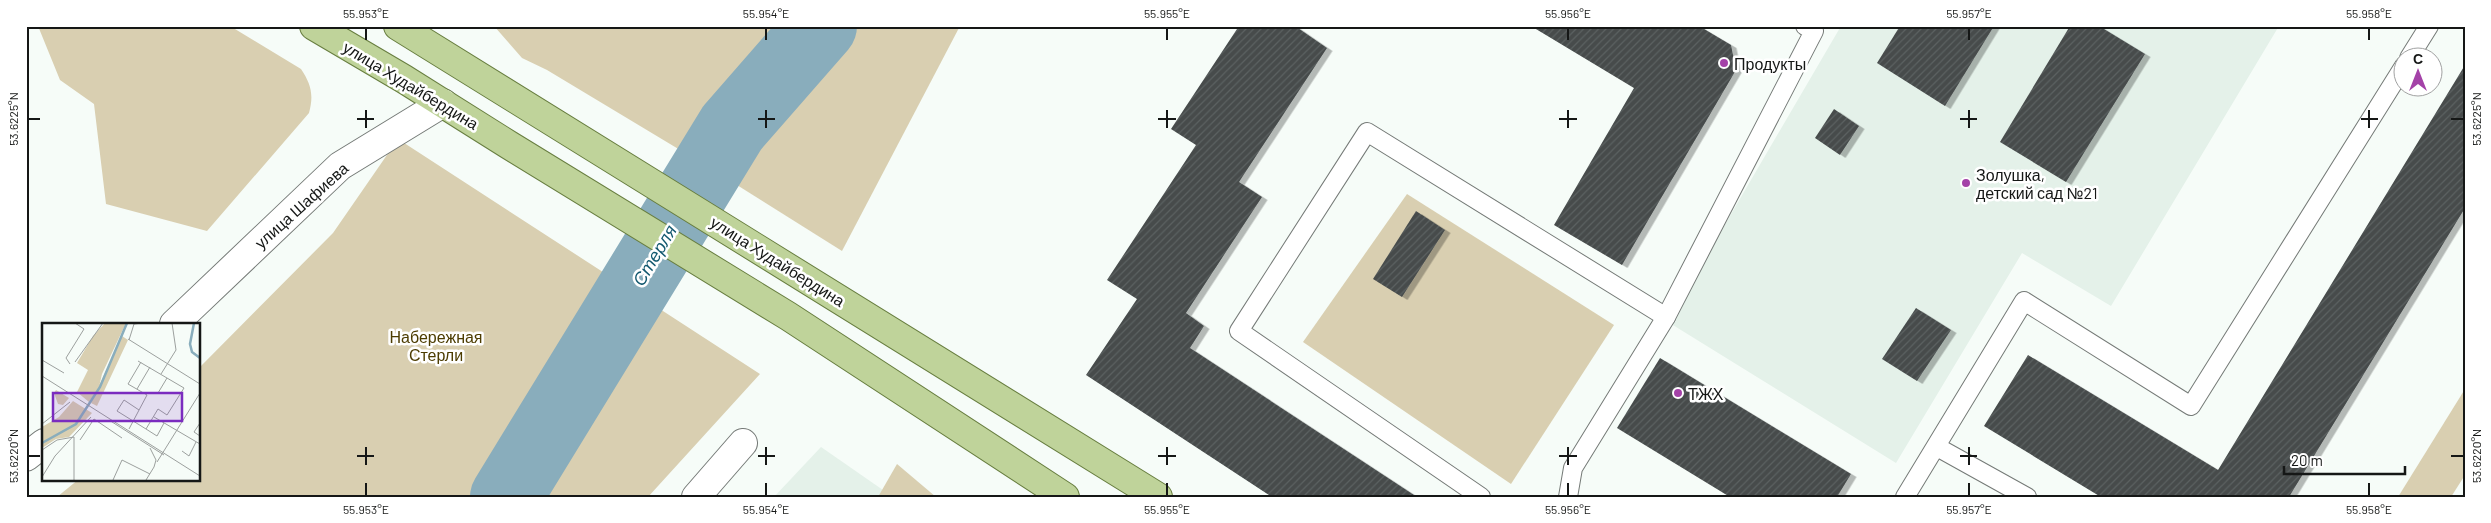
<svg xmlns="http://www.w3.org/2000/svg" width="2491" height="523" font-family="Barlow,sans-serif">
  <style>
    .built { fill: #e4f1e9 }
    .green { fill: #d9cfb1 }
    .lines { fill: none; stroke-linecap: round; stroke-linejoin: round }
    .river { stroke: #89adbc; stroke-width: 72 }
    .building { fill: url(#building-hatch); filter: url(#shadow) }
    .lane-casing { stroke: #757a77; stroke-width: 20 }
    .street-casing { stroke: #757a77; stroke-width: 30 }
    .secondary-casing { stroke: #757a77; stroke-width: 30 }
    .primary-casing { stroke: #687e40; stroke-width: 30 }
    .lane { stroke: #fff; stroke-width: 18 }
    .street { stroke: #fff; stroke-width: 28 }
    .secondary { stroke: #fff; stroke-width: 28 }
    .primary { stroke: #bfd39a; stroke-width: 28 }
    .ticks { fill: none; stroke: #151716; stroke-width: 2 }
    .poi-dot { fill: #a442a8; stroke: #fff; stroke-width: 2 }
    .labels { text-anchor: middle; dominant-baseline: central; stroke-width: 5; stroke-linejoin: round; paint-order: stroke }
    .poi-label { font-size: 16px; fill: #151716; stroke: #fff; text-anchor: start }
    .street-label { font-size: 16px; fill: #151716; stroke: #fff }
    .park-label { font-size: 16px; fill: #4c3c00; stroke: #fff }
    .water-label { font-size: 18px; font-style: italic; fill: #12586f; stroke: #fff }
    .inset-river { fill: none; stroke: #89adbc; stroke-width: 2.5 }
    .inset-road { fill: none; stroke: #9ca09e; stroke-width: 1 }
    .view { fill: #7b2cbf; fill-opacity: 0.15; stroke: #7b2cbf; stroke-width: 2.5 }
    .inset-edge { fill: none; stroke: #151716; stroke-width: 2.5 }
    .neatline { fill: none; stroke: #151716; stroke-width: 2 }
    .ticks-label { font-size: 12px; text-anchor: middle; fill: #151716 }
  </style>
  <defs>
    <pattern id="building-hatch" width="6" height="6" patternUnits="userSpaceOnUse" patternTransform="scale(1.25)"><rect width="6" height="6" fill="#464b4b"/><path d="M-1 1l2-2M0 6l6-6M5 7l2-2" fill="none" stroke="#5d6161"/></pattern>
    <filter id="shadow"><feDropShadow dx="5.5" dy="3" stdDeviation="0" flood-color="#0004"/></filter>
  </defs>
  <rect width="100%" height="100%" fill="#f6fcf8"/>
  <g class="built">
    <path d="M 1841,26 L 2279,26 L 2111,306 L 2022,253 L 1896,463 L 1668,322 Z"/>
    <path d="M 821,447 L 893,497 L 774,497 Z"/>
  </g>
  <g class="green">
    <path d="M 38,26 L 230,26 L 301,69 C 311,84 314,95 309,113 L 207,231 L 106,204 L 94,104 L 60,80 Z"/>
    <path d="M 494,26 L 806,26 L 727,120 L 700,162 L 547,70 L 522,58 Z"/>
    <path d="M 837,26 L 960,26 L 842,251 L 729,180 Z"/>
    <path d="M 398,139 L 760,374 L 648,497 L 57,497 L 79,479 L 199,479 L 199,368 L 333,233 Z"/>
    <path d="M 1407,194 L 1614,325 L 1511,484 L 1303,342 Z"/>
    <path d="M 2465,389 L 2465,475 L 2451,497 L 2398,497 Z"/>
    <path d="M 897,464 L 936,497 L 878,497 Z"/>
  </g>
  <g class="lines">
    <path class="river" d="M 506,497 L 732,128 L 821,26"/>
  </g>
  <g class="building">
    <path d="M 1239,26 L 1295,26 L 1327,48 L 1239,182 L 1262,197 L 1186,313 L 1204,326 L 1190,348 L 1417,497 L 1272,497 L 1086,375 L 1137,299 L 1107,280 L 1196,145 L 1171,129 Z"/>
    <path d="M 1531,26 L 1699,26 L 1731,45 L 1736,70 L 1622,265 L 1554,225 L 1634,88 Z"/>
    <path d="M 1900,26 L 1994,26 L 1945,106 L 1877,63 Z"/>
    <path d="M 2070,26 L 2099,26 L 2145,54 L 2066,182 L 2000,142 Z"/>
    <path d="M 2465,65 L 2465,208 L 2289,497 L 2101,497 L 1984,426 L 2028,355 L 2218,470 Z"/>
    <path d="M 1834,109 L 1859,126 L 1840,155 L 1815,138 Z"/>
    <path d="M 1416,211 L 1445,230 L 1402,297 L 1373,279 Z"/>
    <path d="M 1916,308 L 1951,330 L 1917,381 L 1882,359 Z"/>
    <path d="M 1660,358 L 1851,474 L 1837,497 L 1730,497 L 1617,428 Z"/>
  </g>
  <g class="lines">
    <g class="lane-casing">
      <g id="lane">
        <path d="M 2409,58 L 2429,26"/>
        <path d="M 1937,447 L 2027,497"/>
        <path d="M 1481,497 L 1239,331 L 1367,132 L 1666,317"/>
        <path d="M 1568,497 L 1573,468 L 1666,317 L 1814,31 L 1805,26"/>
        <path d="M 1905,497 L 2024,301 L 2191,406 L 2404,66"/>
      </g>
    </g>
    <g class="street-casing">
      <path id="street" d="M 696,497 L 743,443"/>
    </g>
    <g class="secondary-casing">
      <g id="secondary">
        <path d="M 174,324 L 340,166 L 443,103"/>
        <path d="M 26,457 L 44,443"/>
      </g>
    </g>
    <g class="primary-casing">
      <g id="primary">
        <path d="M 314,26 L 404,79 L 509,145 L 788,316 L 1065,497"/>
        <path d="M 398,26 L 1158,497"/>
      </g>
    </g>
    <use href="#lane" class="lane"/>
    <use href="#street" class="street"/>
    <use href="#secondary" class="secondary"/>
    <use href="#primary" class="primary"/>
  </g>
  <path class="ticks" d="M 366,28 L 366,40M 766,28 L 766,40M 1167,28 L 1167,40M 1568,28 L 1568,40M 1969,28 L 1969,40M 2369,28 L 2369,40M 366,110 L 366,128M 766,110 L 766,128M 1167,110 L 1167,128M 1568,110 L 1568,128M 1969,110 L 1969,128M 2369,110 L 2369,128M 28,119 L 40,119M 357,119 L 374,119M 758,119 L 775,119M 1158,119 L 1176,119M 1559,119 L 1577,119M 1960,119 L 1977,119M 2361,119 L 2378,119M 2451,119 L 2464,119M 366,447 L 366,465M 766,447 L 766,465M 1167,447 L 1167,465M 1568,447 L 1568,465M 1969,447 L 1969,465M 28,456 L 40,456M 357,456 L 374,456M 758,456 L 775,456M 1158,456 L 1176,456M 1559,456 L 1577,456M 1960,456 L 1977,456M 2451,456 L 2464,456M 366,483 L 366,496M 766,483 L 766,496M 1167,483 L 1167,496M 1568,483 L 1568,496M 1969,483 L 1969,496M 2369,483 L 2369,496"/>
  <g class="poi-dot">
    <circle cx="1724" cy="63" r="5"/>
    <circle cx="1966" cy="183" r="5"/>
    <circle cx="1678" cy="393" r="5"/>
  </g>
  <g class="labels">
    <g class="poi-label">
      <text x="1734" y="63">Продукты</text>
      <text x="1976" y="174">Золушка,<tspan x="1976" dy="18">детский сад №21</tspan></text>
      <text x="1688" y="393">ТЖХ</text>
    </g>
    <g class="street-label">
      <text transform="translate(411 85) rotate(31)">улица Худайбердина</text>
      <text transform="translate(301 205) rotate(-42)">улица Шафиева</text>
      <text transform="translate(778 261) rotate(32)">улица Худайбердина</text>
    </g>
    <g class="park-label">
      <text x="436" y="336">Набережная<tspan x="436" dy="18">Стерли</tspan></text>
    </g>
    <g class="water-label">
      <text transform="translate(654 255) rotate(-59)">Стерля</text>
    </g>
  </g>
  <g transform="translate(42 323)">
    <rect width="158" height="158" fill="#f6fcf8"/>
    <path d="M 63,0 L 84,0 L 60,51 L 57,64 L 47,79 L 35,69 L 46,47 L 35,40 L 51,13 ZM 80,13 L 86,17 L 55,83 L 49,80 ZM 14,67 L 27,75 L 21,82 L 16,81 L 12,70 ZM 31,78 L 50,90 L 27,114 L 14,116 L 0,125 L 0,104 L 17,94 Z" fill="#d9cfb1"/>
    <path class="inset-river" d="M 152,0 L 148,21 L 150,29 L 158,35M 0,120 L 34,101 L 58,64 L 85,0"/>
    <path class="inset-road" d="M 86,16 L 158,61M 87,17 L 92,1 L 100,0M 0,37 L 22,50M 96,38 L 142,65 L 125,92 L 116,86 L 104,106 L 115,113 L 122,100M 33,39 L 61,0M 28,41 L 24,35 L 42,6 L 33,0M 119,51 L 134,27 L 130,0M 0,53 L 158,153M 95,66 L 108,44M 116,70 L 125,55M 97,87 L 82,77 L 75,88 L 104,106M 112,94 L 158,121M 67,97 L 122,132M 158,100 L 152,109 L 158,113M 0,101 L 28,79M 87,106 L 105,72 L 86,61 L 99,39M 38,117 L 52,96 L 80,115M 108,125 L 114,137 L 112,144M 0,127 L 15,117 L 32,114 L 32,157M 140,128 L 147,133 L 154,119M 115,139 L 158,70M 0,154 L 13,133 L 49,94M 71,157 L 80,137 L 108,151M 104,157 L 112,144"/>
    <path class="view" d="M 11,70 L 140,70 L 140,98 L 11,98 Z"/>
    <rect width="158" height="158" class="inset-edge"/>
  </g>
  <rect width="2491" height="523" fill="none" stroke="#ffffff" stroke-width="55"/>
  <g transform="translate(2418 72)"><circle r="24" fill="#ffffff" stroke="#a1a2a2"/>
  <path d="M0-4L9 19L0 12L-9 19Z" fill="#a442a8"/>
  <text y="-8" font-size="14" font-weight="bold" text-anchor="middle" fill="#151716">С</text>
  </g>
  <path d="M2284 466v8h121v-8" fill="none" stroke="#151716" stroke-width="2.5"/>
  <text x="2291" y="466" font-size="15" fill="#151716" stroke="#ffffff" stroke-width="4" paint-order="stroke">20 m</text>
  <rect x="28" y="28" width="2436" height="468" class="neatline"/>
  <g class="ticks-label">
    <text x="366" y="18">55.953°E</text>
    <text x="766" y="18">55.954°E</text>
    <text x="1167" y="18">55.955°E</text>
    <text x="1568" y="18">55.956°E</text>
    <text x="1969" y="18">55.957°E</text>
    <text x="2369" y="18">55.958°E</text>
    <text transform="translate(14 119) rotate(-90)" y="4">53.6225°N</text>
    <text transform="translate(2477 119) rotate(-90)" y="4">53.6225°N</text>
    <text transform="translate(14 456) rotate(-90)" y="4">53.6220°N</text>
    <text transform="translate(2477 456) rotate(-90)" y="4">53.6220°N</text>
    <text x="366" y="514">55.953°E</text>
    <text x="766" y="514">55.954°E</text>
    <text x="1167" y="514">55.955°E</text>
    <text x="1568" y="514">55.956°E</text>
    <text x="1969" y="514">55.957°E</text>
    <text x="2369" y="514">55.958°E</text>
  </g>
</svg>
